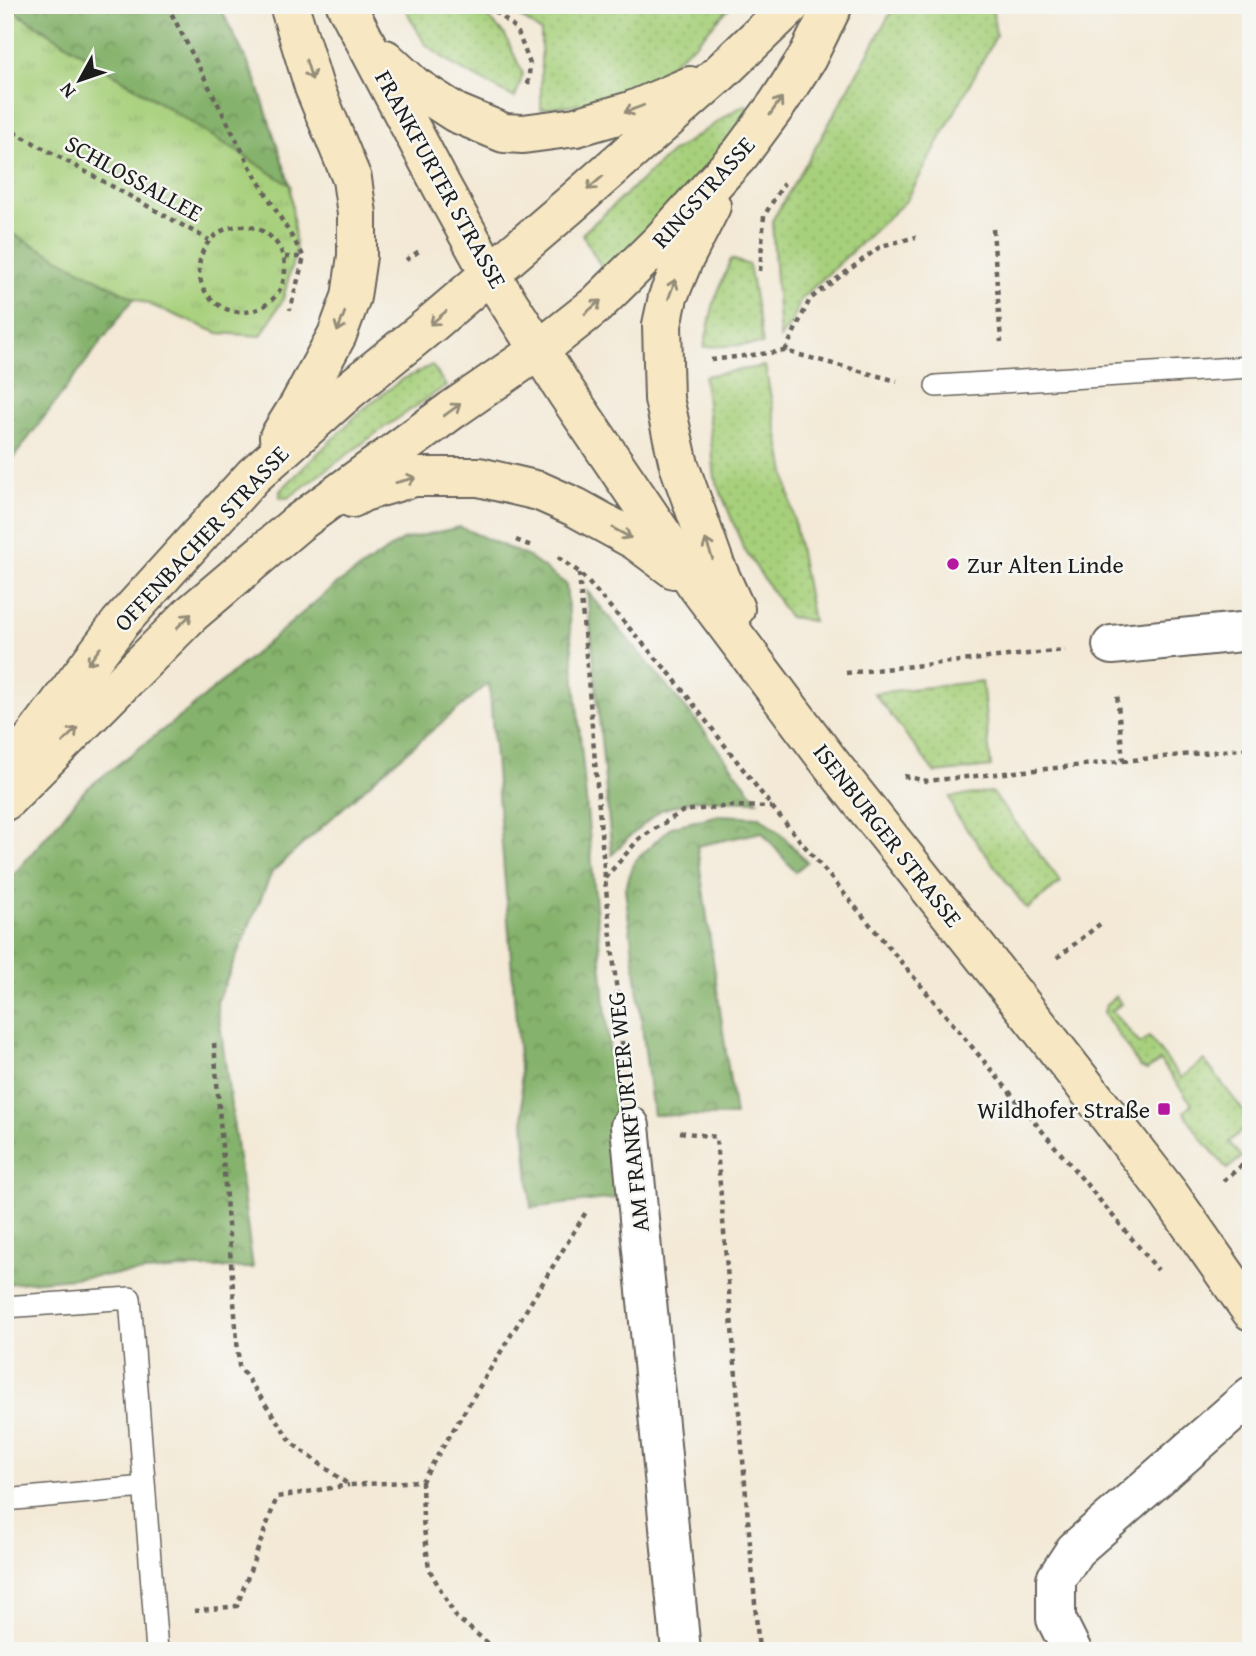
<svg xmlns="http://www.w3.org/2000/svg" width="1256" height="1656" font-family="'Gentium Book Plus',serif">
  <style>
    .grass { fill: url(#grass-dots); stroke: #62764c; stroke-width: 2 }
    .forest { fill: url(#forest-crowns); stroke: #506744; stroke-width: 2 }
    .park { fill: url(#park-tufts); stroke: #62764c; stroke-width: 2 }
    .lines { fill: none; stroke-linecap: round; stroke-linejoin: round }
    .lane-casing { stroke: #67645d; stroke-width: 24 }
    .street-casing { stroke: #67645d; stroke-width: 42 }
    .secondary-casing { stroke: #67645d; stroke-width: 42 }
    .path { stroke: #67645d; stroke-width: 4.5; stroke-dasharray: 5 5; stroke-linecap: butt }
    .lane { stroke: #fff; stroke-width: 21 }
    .street { stroke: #fff; stroke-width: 38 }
    .secondary { stroke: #f7e8c3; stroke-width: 38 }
    .oneway { stroke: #948c78 }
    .poi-dot { fill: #b5179e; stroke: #f6f6f2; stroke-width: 2.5 }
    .labels { text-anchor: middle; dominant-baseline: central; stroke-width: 5; stroke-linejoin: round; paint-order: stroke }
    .street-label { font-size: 24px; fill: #1c1c1c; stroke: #f6f6f2 }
    .poi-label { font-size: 24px; fill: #1c1c1c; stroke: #f6f6f2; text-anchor: start }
  </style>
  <defs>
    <pattern id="grass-dots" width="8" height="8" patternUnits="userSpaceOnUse" patternTransform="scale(1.75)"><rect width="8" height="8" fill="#a7d07c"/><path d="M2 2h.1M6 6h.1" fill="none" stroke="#8fb26b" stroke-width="1.8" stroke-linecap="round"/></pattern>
    <pattern id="forest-crowns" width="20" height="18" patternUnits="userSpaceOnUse" patternTransform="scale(1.75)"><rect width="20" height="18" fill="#85b26c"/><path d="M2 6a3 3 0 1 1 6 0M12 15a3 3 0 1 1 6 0" fill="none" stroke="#6c9058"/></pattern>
    <pattern id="park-tufts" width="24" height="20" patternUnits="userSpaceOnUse" patternTransform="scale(1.75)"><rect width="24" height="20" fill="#a7d07c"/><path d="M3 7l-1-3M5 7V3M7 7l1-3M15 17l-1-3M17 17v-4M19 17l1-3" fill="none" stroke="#8fb26b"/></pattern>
  </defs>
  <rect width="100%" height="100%" fill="#f6f6f2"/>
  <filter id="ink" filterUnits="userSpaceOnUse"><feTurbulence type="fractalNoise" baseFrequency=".0143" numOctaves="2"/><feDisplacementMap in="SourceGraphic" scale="14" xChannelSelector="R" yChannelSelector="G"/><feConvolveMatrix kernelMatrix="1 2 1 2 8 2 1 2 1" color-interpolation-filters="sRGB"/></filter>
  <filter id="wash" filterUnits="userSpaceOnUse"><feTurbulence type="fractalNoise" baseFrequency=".00686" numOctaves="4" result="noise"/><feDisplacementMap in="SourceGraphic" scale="28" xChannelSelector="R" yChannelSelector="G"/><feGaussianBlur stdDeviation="1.57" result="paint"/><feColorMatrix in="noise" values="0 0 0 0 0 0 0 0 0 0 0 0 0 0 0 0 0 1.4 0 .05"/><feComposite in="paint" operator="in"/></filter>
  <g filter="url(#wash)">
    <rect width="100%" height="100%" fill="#f3e9d6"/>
    <g class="grass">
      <path d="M 403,5 L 476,5 L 505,35 L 523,74 L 515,98 L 453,65 L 425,44 Z"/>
      <path d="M 505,5 L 732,5 L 696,43 L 630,98 L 541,109 L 541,32 Z"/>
      <path d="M 895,5 L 992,5 L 996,36 L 907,200 L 801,299 L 791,325 L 780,338 L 772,221 L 821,138 Z"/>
      <path d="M 746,105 L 749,114 L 684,201 L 603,270 L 582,234 L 671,153 L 740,107 Z"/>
      <path d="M 731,259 L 749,265 L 763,344 L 704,347 L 714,302 Z"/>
      <path d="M 432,365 L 446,386 L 382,429 L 288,498 L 280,498 L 280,491 L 361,411 L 401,380 Z"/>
      <path d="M 765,366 L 813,621 L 789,617 L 744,549 L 715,478 L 704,376 Z"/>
      <path d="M 982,681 L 991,767 L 935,773 L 874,693 Z"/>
      <path d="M 992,792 L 1061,882 L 1027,909 L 955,813 L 950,797 Z"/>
      <path d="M 1116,996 L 1121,1004 L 1112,1011 L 1140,1044 L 1149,1037 L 1181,1078 L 1204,1060 L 1251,1121 L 1251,1123 L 1229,1142 L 1242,1157 L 1227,1169 L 1201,1138 L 1184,1112 L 1192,1104 L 1160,1061 L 1147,1070 L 1140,1067 L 1104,1013 L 1106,1004 Z"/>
    </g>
    <g class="forest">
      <path d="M 5,5 L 219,5 L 255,77 L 290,185 Z"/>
      <path d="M 5,230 L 134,298 L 5,469 Z"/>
      <path d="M 460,527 L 527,556 L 566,584 L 623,1197 L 531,1208 L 489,683 L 384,771 L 272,872 L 217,1002 L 253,1268 L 192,1268 L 5,1284 L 5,885 L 85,790 L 191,708 L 333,587 L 402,540 Z"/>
      <path d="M 587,591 L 698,723 L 758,801 L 695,800 L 661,810 L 629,837 L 612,855 Z"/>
      <path d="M 719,815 L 760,817 L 782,835 L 807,862 L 795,872 L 762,832 L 697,846 L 735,1116 L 653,1115 L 625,888 L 635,861 L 671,827 Z"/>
    </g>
    <path class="park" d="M 5,6 L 290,185 L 296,250 L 283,299 L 261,336 L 218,333 L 134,298 L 5,230 Z"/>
  </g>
  <g filter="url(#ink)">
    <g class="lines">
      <g class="lane-casing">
        <g id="lane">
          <path d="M 936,386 L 1251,367"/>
          <path d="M 5,1307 L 130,1298 L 157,1651"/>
          <path d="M 5,1500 L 144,1487"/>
        </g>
      </g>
      <g class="street-casing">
        <g id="street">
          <path d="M 1112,645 L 1251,631"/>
          <path d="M 630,1126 L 681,1651"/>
          <path d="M 1072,1651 L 1056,1619 L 1056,1579 L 1075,1550 L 1251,1396"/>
        </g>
      </g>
      <g class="secondary-casing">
        <g id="secondary">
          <path d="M 346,5 L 442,187 L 490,274 L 566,392 L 698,587 L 828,760 L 1034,1020 L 1169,1194 L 1251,1311"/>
          <path d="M 385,59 L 414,86 L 456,113 L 504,133 L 523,134 L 576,127 L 631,111 L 690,86"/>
          <path d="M 711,206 L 683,261 L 668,297 L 662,325 L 664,399 L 679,465 L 715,565 L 735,609"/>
          <path d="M 279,437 L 299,405 L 337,335 L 351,297 L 357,256 L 357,214 L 352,179 L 314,87 L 289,5"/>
          <path d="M 352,498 L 363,492 L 414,477 L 479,477 L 539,491 L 575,507 L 635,540 L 674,569"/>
          <path d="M 14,764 L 120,623 L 253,476 L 347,392 L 430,325 L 570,205 L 720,73 L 791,5"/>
          <path d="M 5,801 L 191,614 L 298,523 L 452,410 L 539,350 L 596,305 L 661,241 L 741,153 L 778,103 L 807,58 L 833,5"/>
        </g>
      </g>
      <g class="path">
        <path d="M 167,5 L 253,172 L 304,257 L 290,310"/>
        <path d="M 488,5 L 517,30 L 530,64 L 528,85"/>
        <path d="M 5,127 L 209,240"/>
        <circle cx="242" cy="269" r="43"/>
        <path d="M 993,229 L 1001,342"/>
        <path d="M 285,257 L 305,257"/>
        <path d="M 406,260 L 422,249"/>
        <path d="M 760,271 L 764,216 L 784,183"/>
        <path d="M 785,351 L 810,299 L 881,246 L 916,237"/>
        <path d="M 711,360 L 785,351 L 897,381"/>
        <path d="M 516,540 L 534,547"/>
        <path d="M 558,557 L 579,572 L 671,675 L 772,807 L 1158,1270"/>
        <path d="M 579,573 L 605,879 L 626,1080"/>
        <path d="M 846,673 L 1065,650"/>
        <path d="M 1123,761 L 1251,748"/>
        <path d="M 904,776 L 927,781 L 1123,761 L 1117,693"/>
        <path d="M 605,878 L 639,839 L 683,811 L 730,806 L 772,807"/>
        <path d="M 1057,958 L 1100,924"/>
        <path d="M 214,1043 L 239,1366 L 293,1444 L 349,1485 L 422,1481 L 586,1212 L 588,1211"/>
        <path d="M 680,1132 L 716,1137 L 759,1651"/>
        <path d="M 1223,1181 L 1251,1158"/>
        <path d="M 422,1481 L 423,1520 L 429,1569 L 456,1617 L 488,1643 L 506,1651"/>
        <path d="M 194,1611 L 237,1606 L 277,1497 L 349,1485"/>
      </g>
      <use href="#lane" class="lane"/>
      <use href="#street" class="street"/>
      <use href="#secondary" class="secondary"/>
    </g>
    <defs><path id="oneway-shaft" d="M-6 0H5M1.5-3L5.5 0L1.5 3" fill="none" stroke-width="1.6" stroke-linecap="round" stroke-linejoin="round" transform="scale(1.75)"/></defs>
    <g class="oneway">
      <use href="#oneway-shaft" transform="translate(309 70) rotate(73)"/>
      <use href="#oneway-shaft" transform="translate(776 106) rotate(-55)"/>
      <use href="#oneway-shaft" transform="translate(634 109) rotate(159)"/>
      <use href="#oneway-shaft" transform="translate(595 183) rotate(139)"/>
      <use href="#oneway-shaft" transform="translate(672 289) rotate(-70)"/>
      <use href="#oneway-shaft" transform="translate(593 307) rotate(-40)"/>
      <use href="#oneway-shaft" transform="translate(438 318) rotate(140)"/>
      <use href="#oneway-shaft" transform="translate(341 322) rotate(111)"/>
      <use href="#oneway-shaft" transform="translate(452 410) rotate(-36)"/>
      <use href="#oneway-shaft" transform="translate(406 480) rotate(-14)"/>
      <use href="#oneway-shaft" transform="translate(622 533) rotate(29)"/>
      <use href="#oneway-shaft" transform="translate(709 549) rotate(-110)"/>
      <use href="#oneway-shaft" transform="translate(184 621) rotate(-44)"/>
      <use href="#oneway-shaft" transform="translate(94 656) rotate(127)"/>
      <use href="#oneway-shaft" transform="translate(70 735) rotate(-45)"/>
    </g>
  </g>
  <g class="poi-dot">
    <circle cx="953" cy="564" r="7"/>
    <rect x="1157" y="1102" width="14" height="14" rx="3.5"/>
  </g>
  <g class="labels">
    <g class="street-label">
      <text transform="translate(134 178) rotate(29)">SCHLOSSALLEE</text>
      <text transform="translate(441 179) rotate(61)">FRANKFURTER STRASSE</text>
      <text transform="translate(703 192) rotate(-48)">RINGSTRASSE</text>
      <text transform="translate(201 538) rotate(-47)">OFFENBACHER STRASSE</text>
      <text transform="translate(888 835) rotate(52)">ISENBURGER STRASSE</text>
      <text transform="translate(628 1112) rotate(-96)">AM FRANKFURTER WEG</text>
    </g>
    <g class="poi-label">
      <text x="967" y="564">Zur Alten Linde</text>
      <text x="1150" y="1109" text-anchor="end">Wildhofer Straße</text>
    </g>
  </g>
  <rect width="1256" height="1656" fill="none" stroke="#f6f6f2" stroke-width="28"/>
  <g transform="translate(80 80) rotate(230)" stroke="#f6f6f2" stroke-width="5" paint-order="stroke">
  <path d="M0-5L12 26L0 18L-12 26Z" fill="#1c1c1c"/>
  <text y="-10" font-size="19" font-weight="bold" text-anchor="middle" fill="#1c1c1c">N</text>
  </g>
</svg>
